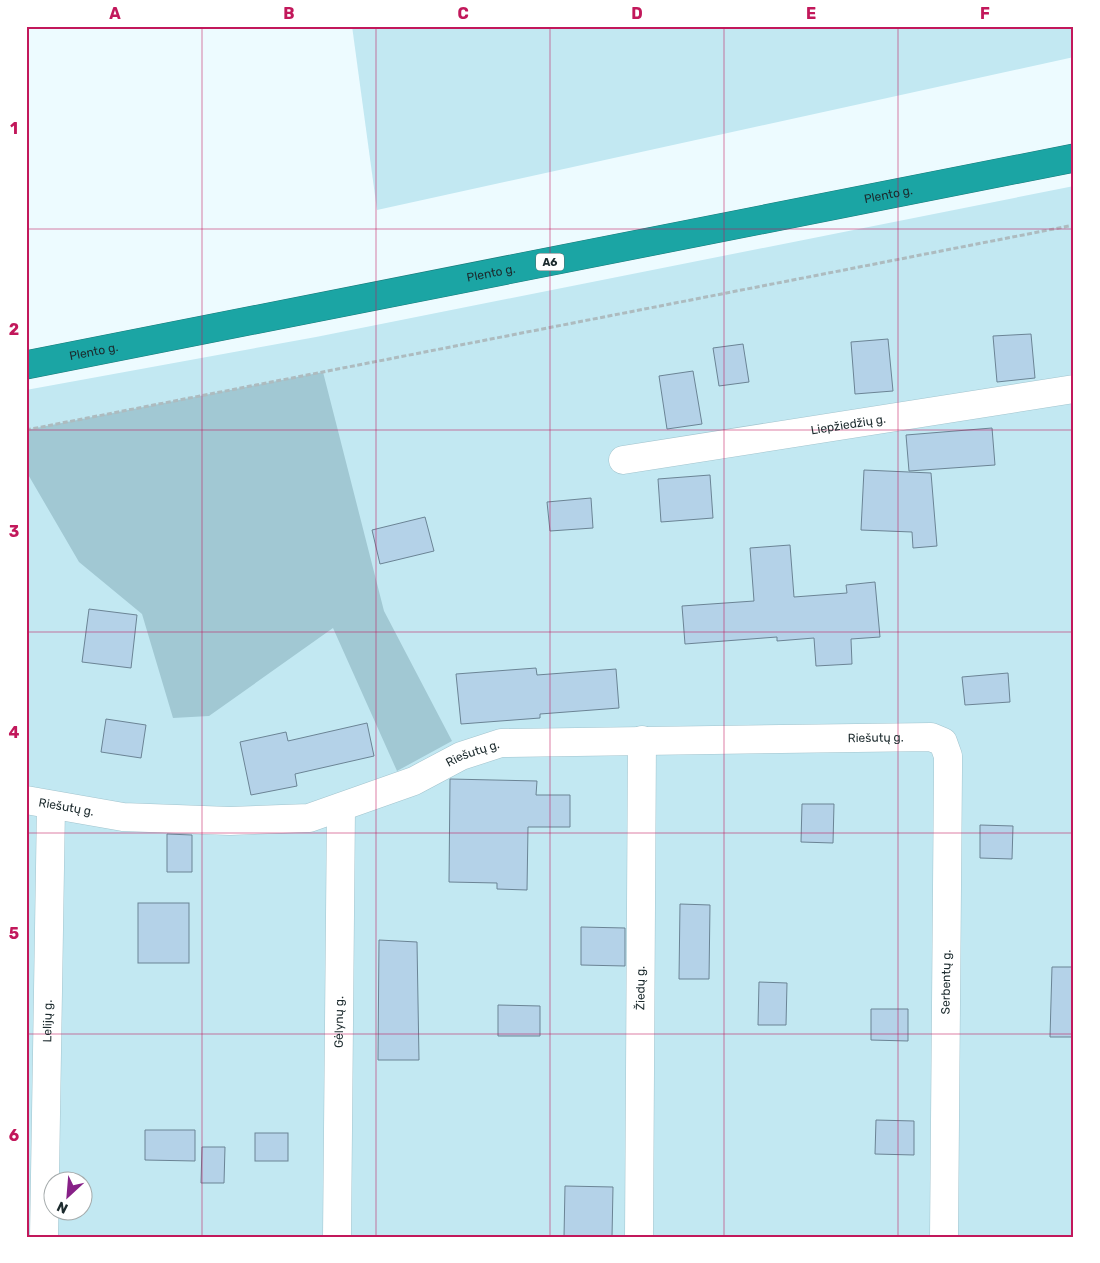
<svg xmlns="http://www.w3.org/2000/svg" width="1100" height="1263" font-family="Rubik,sans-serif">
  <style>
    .green { fill: #c2e8f2; fill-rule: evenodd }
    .forest { fill: #a1c8d3 }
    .building { fill: #b4d2e8; stroke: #6b8495 }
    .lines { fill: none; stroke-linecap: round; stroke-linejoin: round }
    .minor-casing { stroke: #a2c4ce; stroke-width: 29 }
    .highway-casing { stroke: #1b7a7a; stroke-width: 29 }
    .path { stroke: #adbbbf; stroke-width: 3; stroke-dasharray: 5 2.5; stroke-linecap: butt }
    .minor { stroke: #fff; stroke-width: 28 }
    .highway { stroke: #1ba5a4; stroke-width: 28 }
    .grid { fill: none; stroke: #c2185b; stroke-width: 1; stroke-opacity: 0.55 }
    .labels { text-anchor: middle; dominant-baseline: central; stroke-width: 5; stroke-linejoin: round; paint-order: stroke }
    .shield { fill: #fff; stroke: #606a6c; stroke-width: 1 }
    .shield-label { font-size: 11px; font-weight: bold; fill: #1c2a2d }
    .street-label { font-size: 12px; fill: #1c2a2d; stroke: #fff }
    .neatline { fill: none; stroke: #c2185b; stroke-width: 2 }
    .grid-label { font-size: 16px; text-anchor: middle; font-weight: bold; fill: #c2185b }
  </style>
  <rect width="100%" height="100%" fill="#edfbff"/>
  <g class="green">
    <path d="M 352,26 L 1074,26 L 1074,57 L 377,210 Z"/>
    <path d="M 1074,186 L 1074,1237 L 26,1237 L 26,390 L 316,337 ZM 52,1180 L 82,1180 L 82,1210 L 52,1210 Z"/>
  </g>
  <path class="forest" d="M 323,372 L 384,611 L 452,741 L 397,771 L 333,628 L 209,716 L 173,718 L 142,614 L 79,562 L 26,471 L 26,430 Z"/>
  <g class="building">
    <path d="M 1031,334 L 1035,378 L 997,382 L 993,336 Z"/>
    <path d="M 888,339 L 893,391 L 855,394 L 851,342 Z"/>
    <path d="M 743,344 L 749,382 L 719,386 L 713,348 Z"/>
    <path d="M 693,371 L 702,424 L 667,429 L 659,376 Z"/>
    <path d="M 992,428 L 995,465 L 909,471 L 906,435 Z"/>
    <path d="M 864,470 L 931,473 L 937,546 L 913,548 L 912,532 L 861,530 Z"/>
    <path d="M 710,475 L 713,518 L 661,522 L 658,479 Z"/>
    <path d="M 591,498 L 593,528 L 550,531 L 547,502 Z"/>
    <path d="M 425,517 L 434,551 L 380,564 L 372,530 Z"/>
    <path d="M 790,545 L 794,597 L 847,593 L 846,585 L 875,582 L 880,637 L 851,639 L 852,664 L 816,666 L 814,638 L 777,641 L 777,637 L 685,644 L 682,606 L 754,601 L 750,548 Z"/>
    <path d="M 89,609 L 137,615 L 131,668 L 82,662 Z"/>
    <path d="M 536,668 L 537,675 L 616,669 L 619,708 L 540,714 L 540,718 L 461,724 L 456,674 Z"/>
    <path d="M 1008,673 L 1010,702 L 965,705 L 962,677 Z"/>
    <path d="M 106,719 L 146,725 L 141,758 L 101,752 Z"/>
    <path d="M 367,723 L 374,756 L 295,774 L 297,786 L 251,795 L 240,742 L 286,732 L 288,741 Z"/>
    <path d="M 450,779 L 537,781 L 536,795 L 570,795 L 570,827 L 528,827 L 527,890 L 497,889 L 497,883 L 449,882 Z"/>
    <path d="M 802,804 L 834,804 L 833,843 L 801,842 Z"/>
    <path d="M 980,825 L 1013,826 L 1012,859 L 980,858 Z"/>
    <path d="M 167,834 L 192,835 L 192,872 L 167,872 Z"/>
    <rect x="138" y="903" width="51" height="60"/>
    <path d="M 680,904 L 710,905 L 709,979 L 679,979 Z"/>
    <path d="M 581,927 L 625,928 L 625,966 L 581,965 Z"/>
    <path d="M 379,940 L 417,942 L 419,1060 L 378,1060 Z"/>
    <path d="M 1052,967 L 1074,967 L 1074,1037 L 1050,1037 Z"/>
    <path d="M 759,982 L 787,983 L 786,1025 L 758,1025 Z"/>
    <path d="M 498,1005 L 540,1006 L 540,1036 L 498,1036 Z"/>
    <path d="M 871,1009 L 908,1009 L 908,1041 L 871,1040 Z"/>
    <path d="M 876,1120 L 914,1121 L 914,1155 L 875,1154 Z"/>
    <path d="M 145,1130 L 195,1130 L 195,1161 L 145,1160 Z"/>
    <rect x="255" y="1133" width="33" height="28"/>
    <path d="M 202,1147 L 225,1147 L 224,1183 L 201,1183 Z"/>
    <path d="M 565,1186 L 613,1187 L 612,1237 L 564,1237 Z"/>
  </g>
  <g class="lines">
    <g class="minor-casing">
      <g id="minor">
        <path id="s1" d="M 623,460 L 1074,389"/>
        <path id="s2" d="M 26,800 L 123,817 L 230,821 L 309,818 L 414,781 L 461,756 L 501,743 L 931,737 L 943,742 L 948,756 L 948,770 L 944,1237"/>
        <path id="s3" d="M 44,1237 L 51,806"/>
        <path id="s4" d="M 337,1237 L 341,808"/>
        <path id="s5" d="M 639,1237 L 642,740"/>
      </g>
    </g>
    <g class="highway-casing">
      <g id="highway">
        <path id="s6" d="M 26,365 L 1074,158"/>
      </g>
    </g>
    <path class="path" d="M 26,430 L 1074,225"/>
    <use href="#minor" class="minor"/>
    <use href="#highway" class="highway"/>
  </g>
  <path class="grid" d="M 202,26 L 202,1237M 376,26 L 376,1237M 550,26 L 550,1237M 724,26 L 724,1237M 898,26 L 898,1237M 26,229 L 1074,229M 26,430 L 1074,430M 26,632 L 1074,632M 26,833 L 1074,833M 26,1034 L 1074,1034"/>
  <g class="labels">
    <rect class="shield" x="536" y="253.5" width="28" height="17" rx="4"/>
    <g class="shield-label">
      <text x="550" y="262">A6</text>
    </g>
    <g class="street-label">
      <text stroke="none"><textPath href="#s6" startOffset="879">Plento g.</textPath></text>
      <text stroke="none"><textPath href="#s6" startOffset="474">Plento g.</textPath></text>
      <text stroke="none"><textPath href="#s6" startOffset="69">Plento g.</textPath></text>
      <text stroke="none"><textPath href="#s1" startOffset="228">Liepžiedžių g.</textPath></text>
      <text stroke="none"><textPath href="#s2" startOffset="866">Riešutų g.</textPath></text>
      <text stroke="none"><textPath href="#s2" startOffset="461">Riešutų g.</textPath></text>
      <text stroke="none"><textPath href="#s2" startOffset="41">Riešutų g.</textPath></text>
      <text transform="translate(946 982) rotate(-89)">Serbentų g.</text>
      <text stroke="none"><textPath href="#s5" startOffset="249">Žiedų g.</textPath></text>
      <text stroke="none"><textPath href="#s3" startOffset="216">Lelijų g.</textPath></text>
      <text stroke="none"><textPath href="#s4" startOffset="215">Gėlynų g.</textPath></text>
    </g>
  </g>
  <rect width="1100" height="1263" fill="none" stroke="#ffffff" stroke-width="55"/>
  <g transform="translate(68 1196) rotate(206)"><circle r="24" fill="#ffffff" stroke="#a4aaab"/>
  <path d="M0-4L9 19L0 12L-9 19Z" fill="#872087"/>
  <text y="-8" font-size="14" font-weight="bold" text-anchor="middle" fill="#1c2a2d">N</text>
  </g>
  <rect x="28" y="28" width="1044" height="1208" class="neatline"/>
  <g class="grid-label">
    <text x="115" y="19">A</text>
    <text x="289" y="19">B</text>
    <text x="463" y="19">C</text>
    <text x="637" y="19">D</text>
    <text x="811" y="19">E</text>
    <text x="985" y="19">F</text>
    <text x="14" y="134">1</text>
    <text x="14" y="335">2</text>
    <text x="14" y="537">3</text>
    <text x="14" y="738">4</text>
    <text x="14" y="939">5</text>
    <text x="14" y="1141">6</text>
  </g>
</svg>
